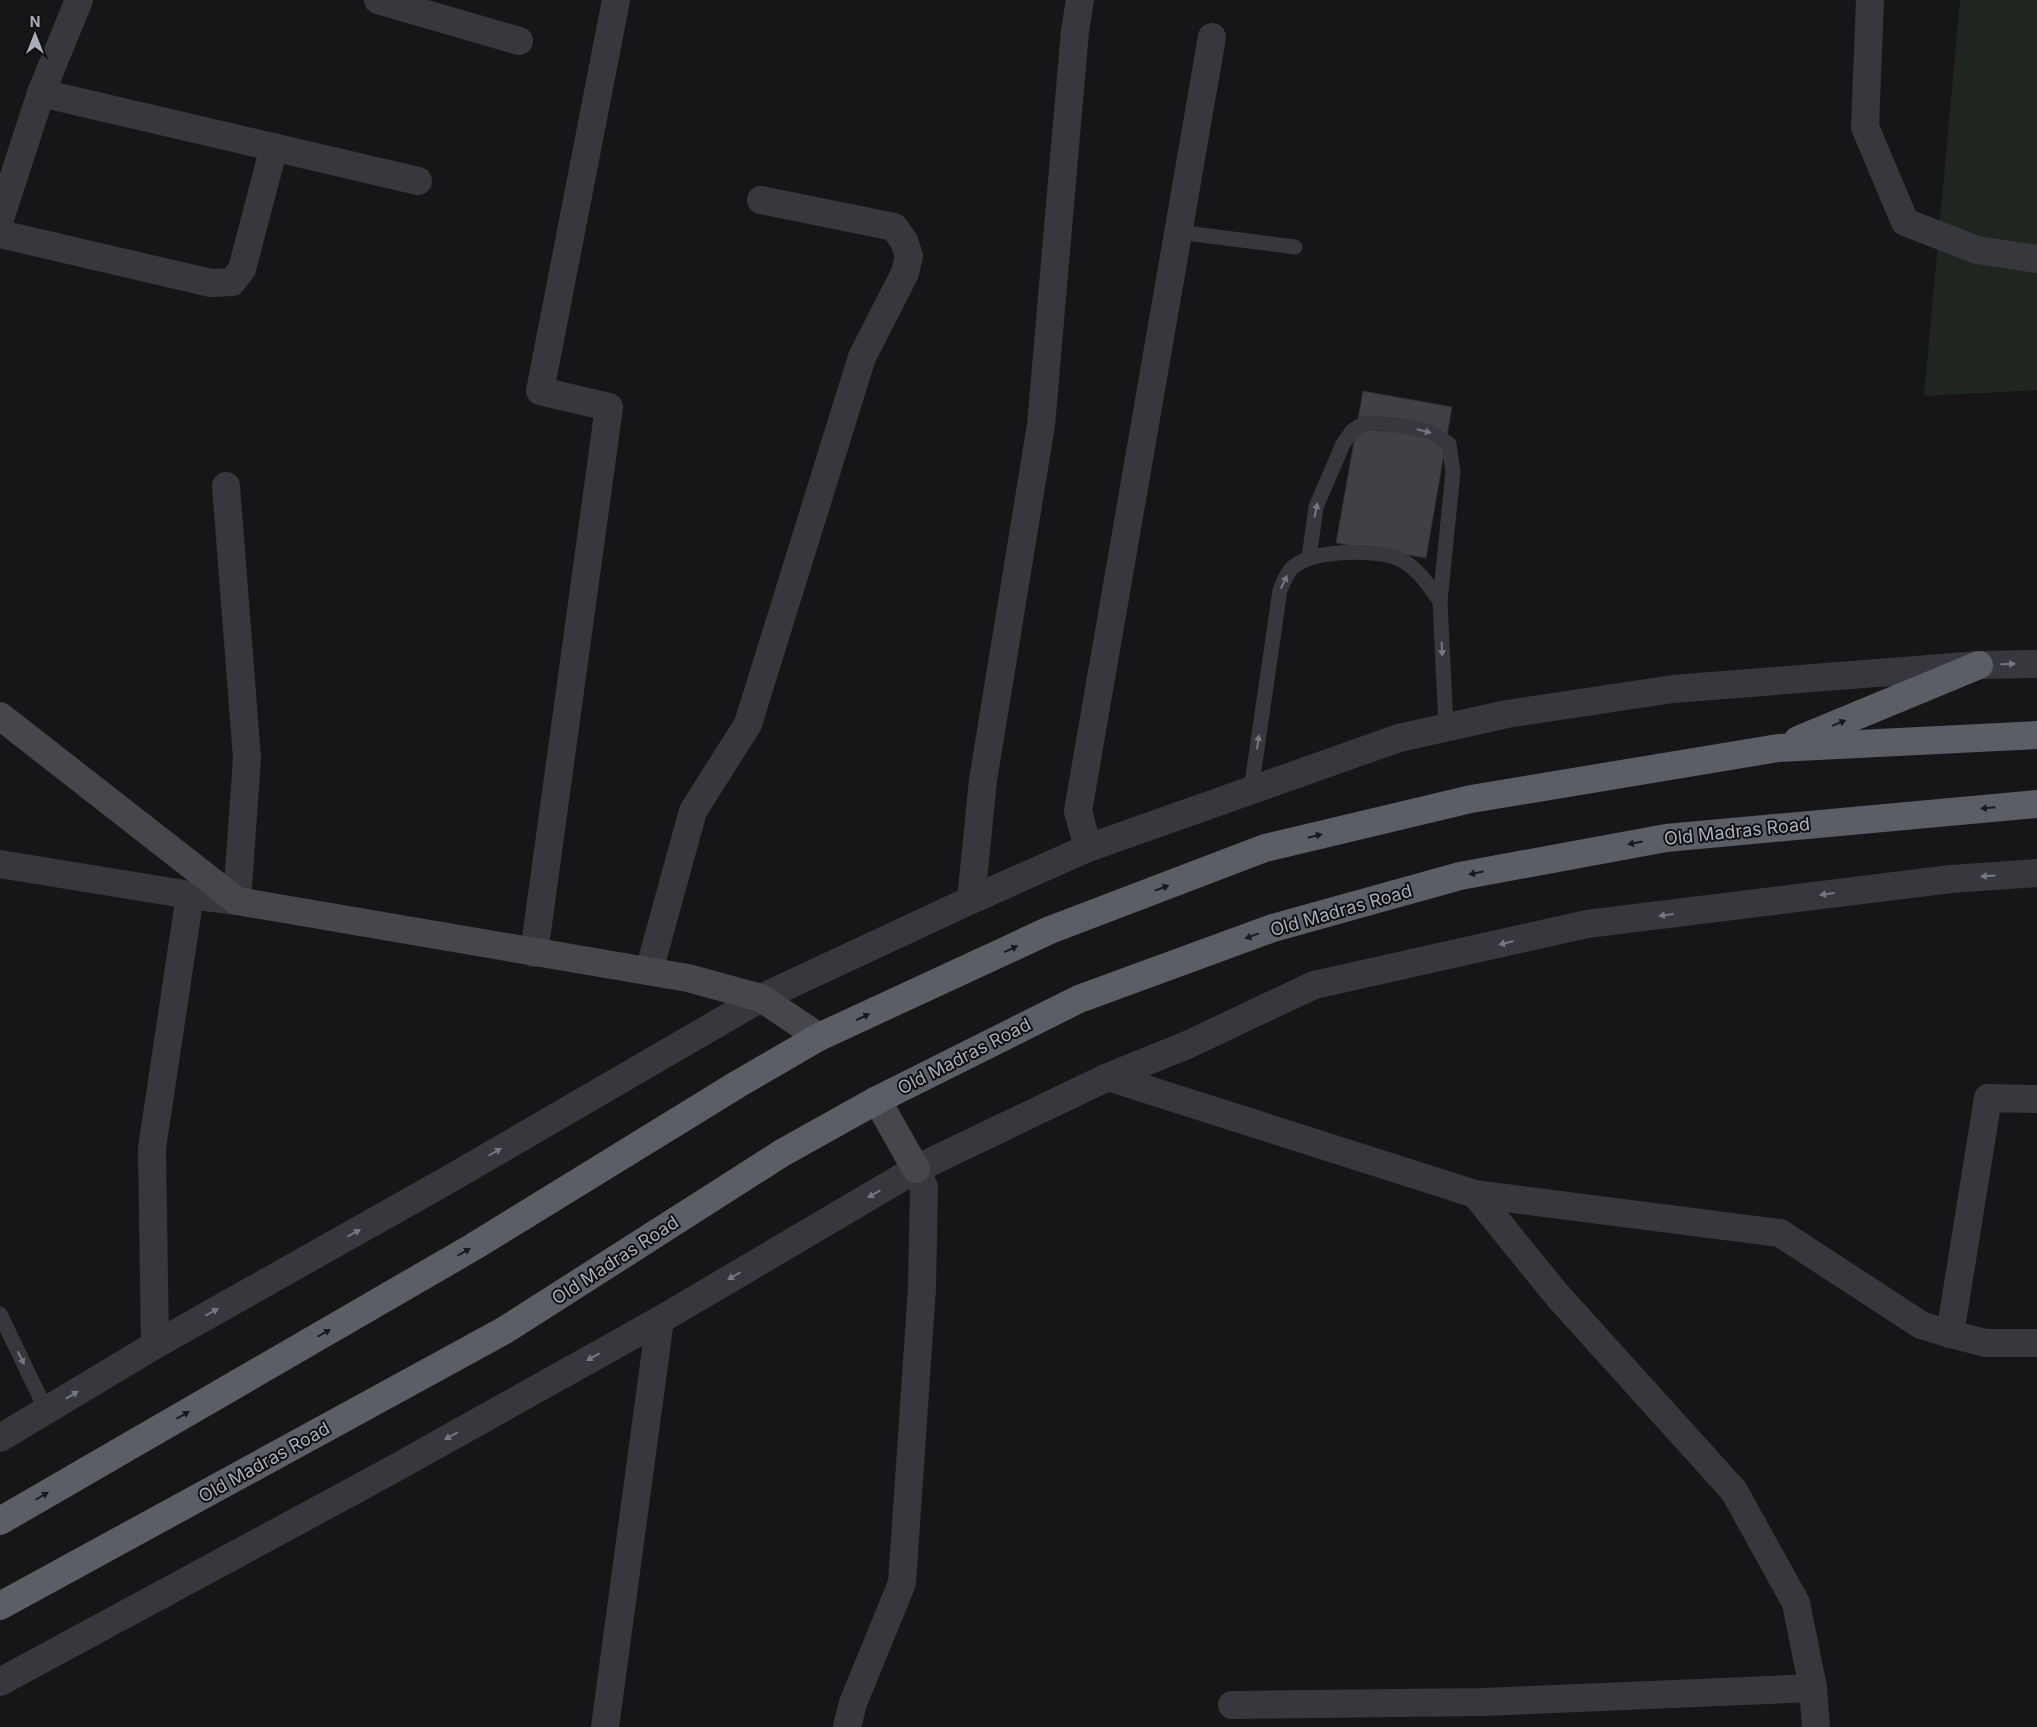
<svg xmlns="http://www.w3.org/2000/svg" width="2037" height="1727" font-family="Inter,sans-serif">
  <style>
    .green { fill: #1e261f }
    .building { fill: #404145; stroke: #303034 }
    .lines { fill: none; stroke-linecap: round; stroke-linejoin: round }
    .service { stroke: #37383d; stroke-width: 15 }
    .minor { stroke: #37383d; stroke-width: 28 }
    .tertiary { stroke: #37383d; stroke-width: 28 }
    .secondary { stroke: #45474d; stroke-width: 28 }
    .trunk { stroke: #5b5e65; stroke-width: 28 }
    .oneway { fill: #757881 }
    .oneway2 { fill: #18191b }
    .labels { text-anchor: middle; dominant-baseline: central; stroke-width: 4; stroke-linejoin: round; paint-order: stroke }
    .street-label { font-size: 18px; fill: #a8adb8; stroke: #111113 }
  </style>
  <rect width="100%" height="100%" fill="#161618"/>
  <path class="green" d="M 1960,0 L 2037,0 L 2037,390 L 1924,396 Z"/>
  <path class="building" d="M 1363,391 L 1452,407 L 1426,558 L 1336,543 Z"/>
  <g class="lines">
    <g class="service">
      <path d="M 1178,232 L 1295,247"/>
      <path d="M 1309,558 L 1316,507 L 1343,444 L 1352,431 L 1365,423 L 1400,425 L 1431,432 L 1449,444 L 1453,472 L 1440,601 L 1446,728"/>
      <path d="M 1251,790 L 1280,590 C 1283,584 1286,575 1290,570 C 1309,549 1373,549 1397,558 C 1416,566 1428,584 1440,601"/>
      <path d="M 0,1314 L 46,1410"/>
    </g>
    <g class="minor">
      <path d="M 378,0 L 519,41"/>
      <path d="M 1870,0 L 1865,127 L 1905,222 L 1977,250 L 2037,259"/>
      <path d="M 41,93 L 418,181"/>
      <path d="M 0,219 L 41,93 L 79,0"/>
      <path d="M 0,234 L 211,283 L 232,282 L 242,269 L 274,147"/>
      <path d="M 1088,848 L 1078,811 L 1212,37"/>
      <path d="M 0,864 L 190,895 L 237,901 L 247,758 L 226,486"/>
      <path d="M 971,900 L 983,780 L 1041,425 L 1075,31 L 1080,0"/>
      <path d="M 534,953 L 609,407 L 540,391 L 616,0"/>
      <path d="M 649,971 L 693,811 L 748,724 L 862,357 L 905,273 L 909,256 L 904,241 L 894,227 L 761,200"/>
      <path d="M 1108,1077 L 1475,1194 L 1557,1295 L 1734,1491 L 1796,1603 L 1813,1688 L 1816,1727"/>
      <path d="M 1475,1194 L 1780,1233 L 1921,1325 L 1950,1334 L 1986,1343 L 2037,1343"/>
      <path d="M 1950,1334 L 1988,1098 L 2037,1099"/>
      <path d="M 155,1345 L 152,1148 L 190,895"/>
      <path d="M 1232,1705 L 1483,1702 L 1813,1688"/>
      <path d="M 605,1727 L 660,1320"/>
    </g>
    <g class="tertiary">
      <path d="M 0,1438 L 155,1345 L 446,1181 L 761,998 L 971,900 L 1088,848 L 1399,738 L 1507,714 L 1673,689 L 1979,665 L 2037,664"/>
      <path d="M 0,1682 L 390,1471 L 660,1320 L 916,1169 L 1108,1077 L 1187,1045 L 1314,985 L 1587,924 L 1951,879 L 2037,873"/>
      <path d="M 847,1727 L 853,1703 L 902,1583 L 922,1288 L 924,1187 L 916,1169"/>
    </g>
    <g class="secondary">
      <path d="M 0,716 L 237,901 L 688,978 L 761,998 L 819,1037"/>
      <path d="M 877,1100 L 916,1169"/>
    </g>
    <g class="trunk">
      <path d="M 1798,740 L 1979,665"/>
      <path d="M 0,1521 L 473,1247 L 738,1084 L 819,1037 L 1050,930 L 1265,848 L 1471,799 L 1778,748 L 2037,735"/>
      <path d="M 0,1606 L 505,1330 L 782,1153 L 877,1100 L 1079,999 L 1273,928 L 1460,876 L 1666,838 L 2037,804"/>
    </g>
  </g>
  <defs><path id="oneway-solid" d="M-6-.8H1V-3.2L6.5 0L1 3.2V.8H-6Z" transform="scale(1.25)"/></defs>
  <g class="oneway">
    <use href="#oneway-solid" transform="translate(1424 431) rotate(14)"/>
    <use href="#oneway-solid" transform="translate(1316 510) rotate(-78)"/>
    <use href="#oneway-solid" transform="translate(1284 582) rotate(-64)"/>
    <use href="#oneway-solid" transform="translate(1442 649) rotate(87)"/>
    <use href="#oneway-solid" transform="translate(2008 664) rotate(-2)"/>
    <use href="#oneway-solid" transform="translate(1258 742) rotate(-82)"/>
    <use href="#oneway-solid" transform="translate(1988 876) rotate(176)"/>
    <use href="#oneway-solid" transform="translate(1827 894) rotate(173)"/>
    <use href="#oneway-solid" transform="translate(1666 915) rotate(173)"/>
    <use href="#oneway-solid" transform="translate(1506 943) rotate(167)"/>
    <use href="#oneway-solid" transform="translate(495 1152) rotate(-30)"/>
    <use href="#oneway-solid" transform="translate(874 1194) rotate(150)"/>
    <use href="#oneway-solid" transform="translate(354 1233) rotate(-29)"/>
    <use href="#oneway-solid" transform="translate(734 1276) rotate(150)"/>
    <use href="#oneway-solid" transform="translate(212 1312) rotate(-29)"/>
    <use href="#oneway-solid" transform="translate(593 1357) rotate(151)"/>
    <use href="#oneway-solid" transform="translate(21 1358) rotate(64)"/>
    <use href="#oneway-solid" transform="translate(72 1395) rotate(-31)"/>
    <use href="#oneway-solid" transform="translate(451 1436) rotate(151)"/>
  </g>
  <g class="oneway2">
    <use href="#oneway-solid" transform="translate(1839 723) rotate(-22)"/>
    <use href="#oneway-solid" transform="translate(1988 808) rotate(175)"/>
    <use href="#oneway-solid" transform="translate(1315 836) rotate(-14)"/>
    <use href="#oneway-solid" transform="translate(1635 843) rotate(169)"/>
    <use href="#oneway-solid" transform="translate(1476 873) rotate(169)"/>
    <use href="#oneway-solid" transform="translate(1162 888) rotate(-21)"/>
    <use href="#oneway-solid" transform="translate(1252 936) rotate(160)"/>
    <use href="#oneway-solid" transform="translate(1011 949) rotate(-25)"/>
    <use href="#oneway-solid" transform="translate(863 1017) rotate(-25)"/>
    <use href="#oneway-solid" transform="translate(464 1252) rotate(-30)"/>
    <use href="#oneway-solid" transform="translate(324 1333) rotate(-30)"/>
    <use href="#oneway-solid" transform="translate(183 1415) rotate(-30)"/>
    <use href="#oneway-solid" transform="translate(42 1496) rotate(-30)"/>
  </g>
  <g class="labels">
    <g class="street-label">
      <text transform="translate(1737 831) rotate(-6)">Old Madras Road</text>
      <text transform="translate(1341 910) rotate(-16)">Old Madras Road</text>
      <text transform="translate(964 1056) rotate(-27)">Old Madras Road</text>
      <text transform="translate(615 1260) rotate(-33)">Old Madras Road</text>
      <text transform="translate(264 1462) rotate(-29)">Old Madras Road</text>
    </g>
  </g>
  <g transform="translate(35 35)" stroke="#111113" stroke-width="4" paint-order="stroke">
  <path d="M0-4L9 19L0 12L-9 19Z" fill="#a8adb8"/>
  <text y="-8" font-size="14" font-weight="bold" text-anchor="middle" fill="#a8adb8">N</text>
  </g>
</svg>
